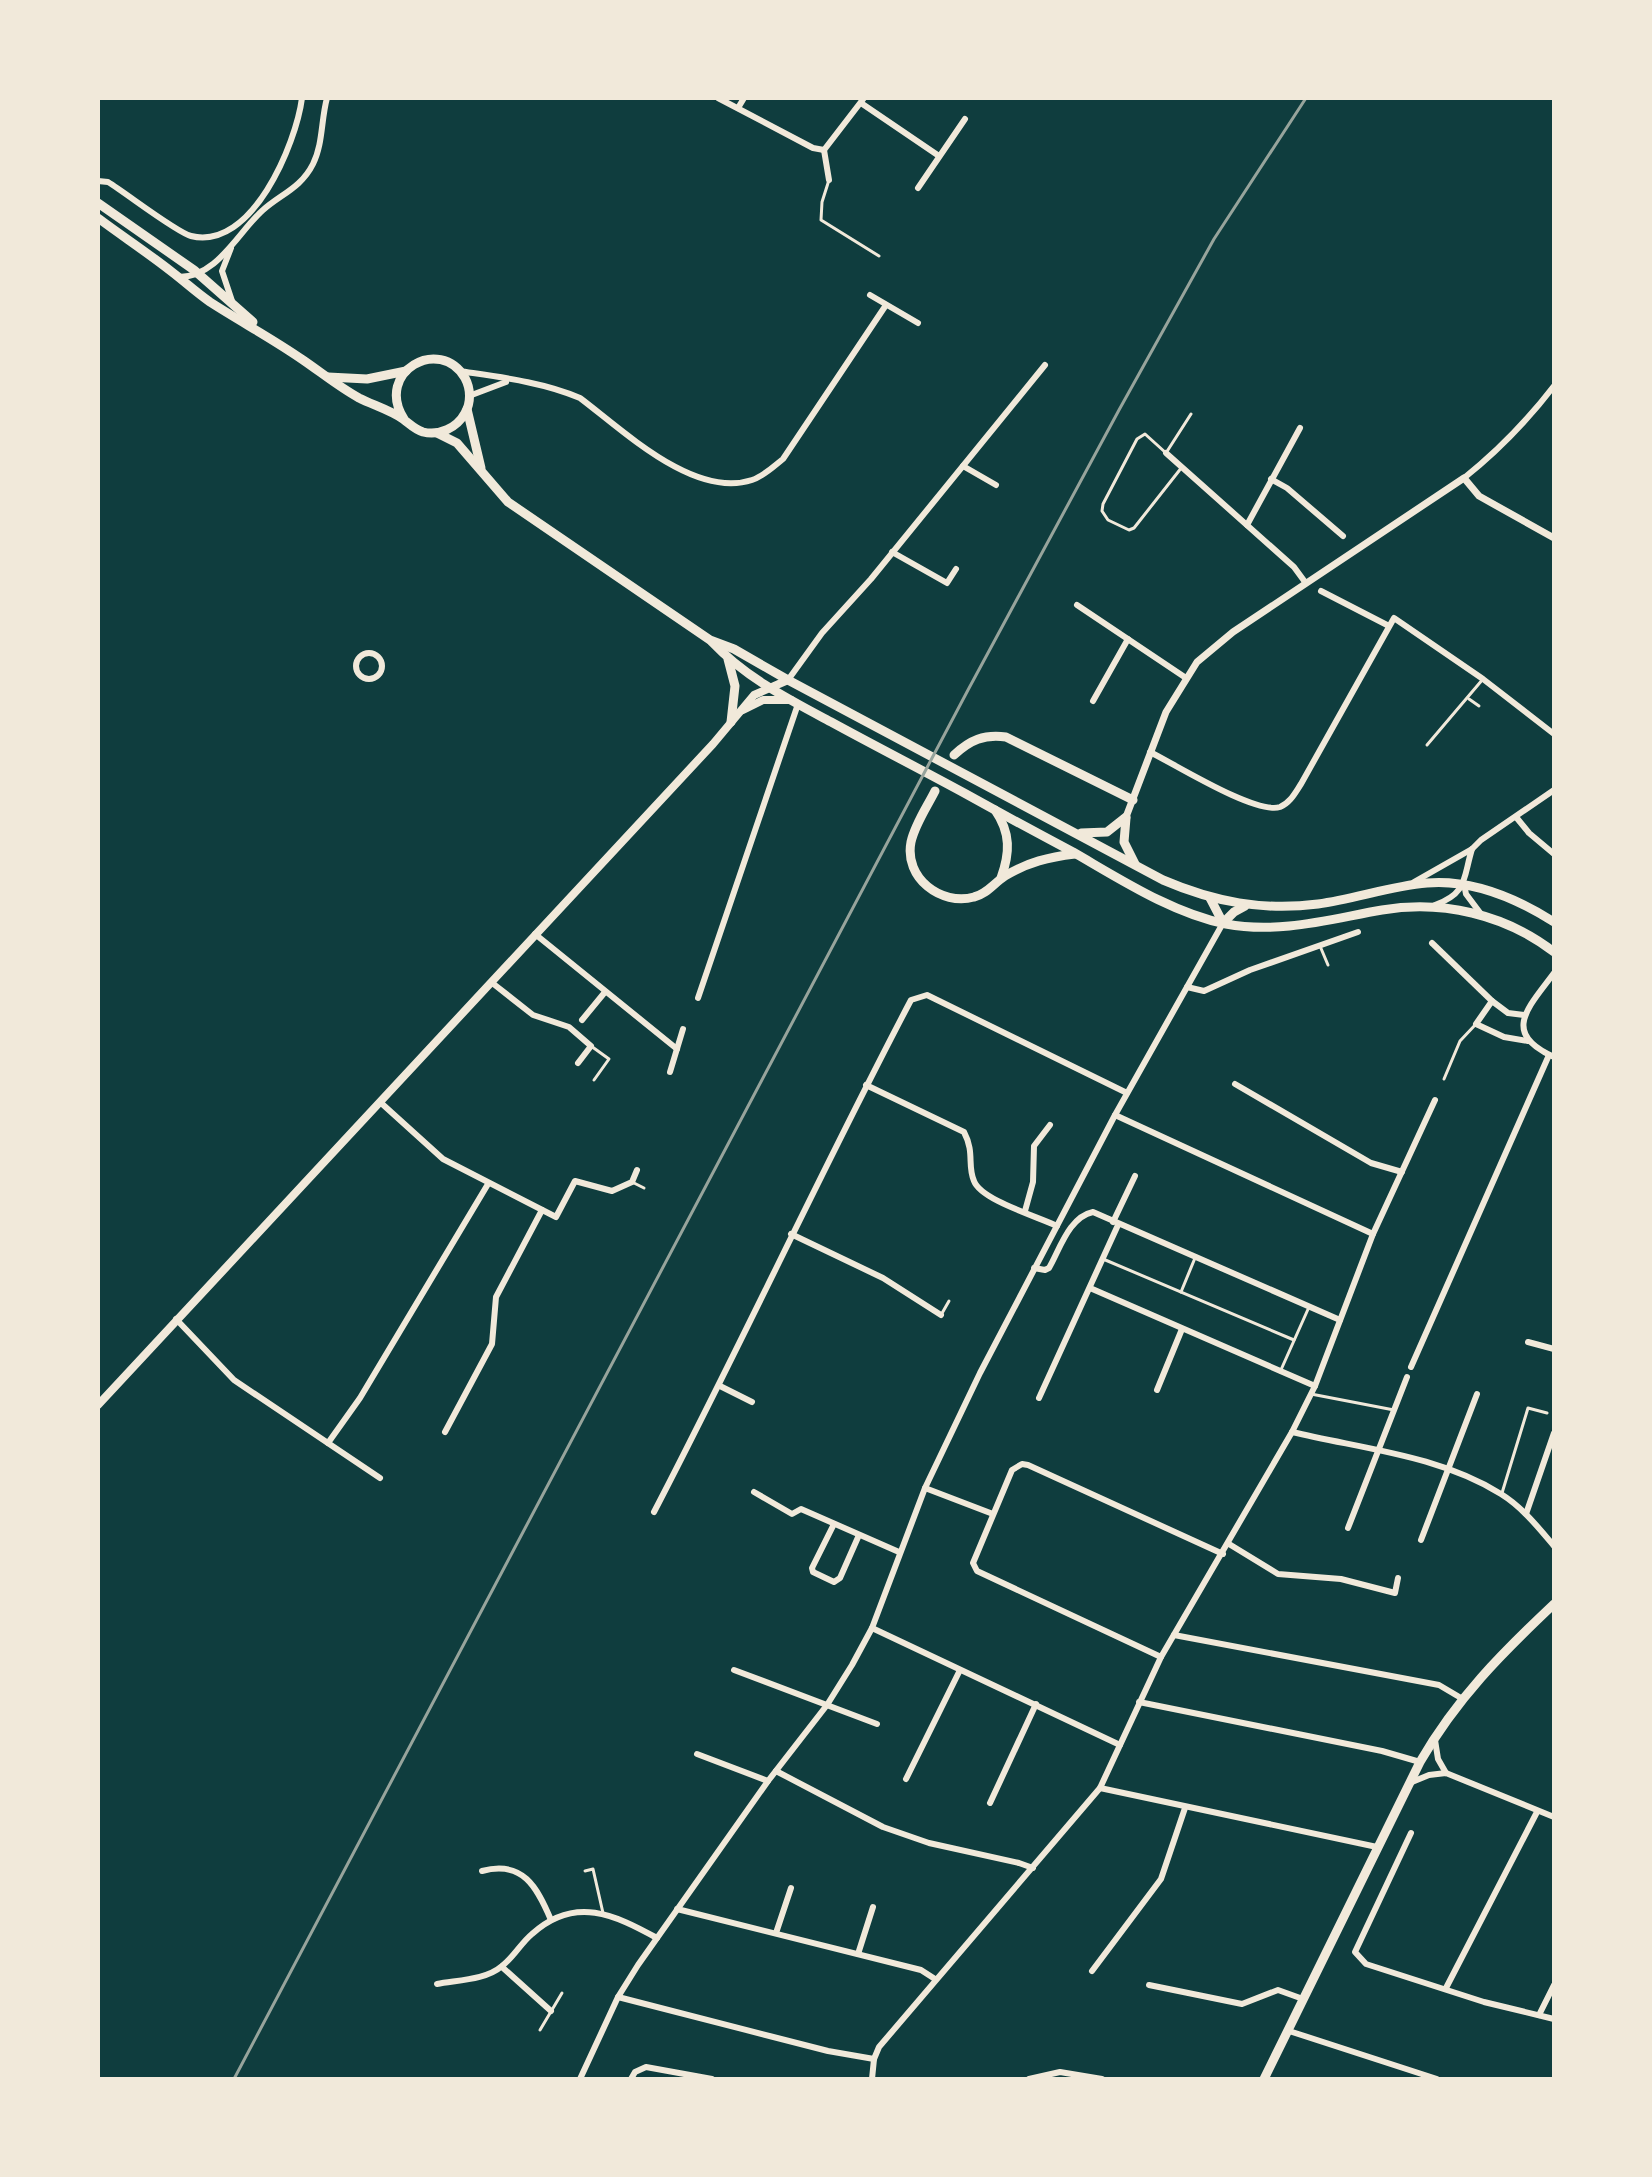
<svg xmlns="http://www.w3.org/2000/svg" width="1652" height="2177" font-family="'Source Serif 4',serif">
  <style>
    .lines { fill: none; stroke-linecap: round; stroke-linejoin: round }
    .service { stroke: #f1e9da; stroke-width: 3 }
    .minor { stroke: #f1e9da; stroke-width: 6 }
    .tertiary { stroke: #f1e9da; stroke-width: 7 }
    .secondary { stroke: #f1e9da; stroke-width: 8 }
    .primary { stroke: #f1e9da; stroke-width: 9 }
    .rail { stroke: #97a49c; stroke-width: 3 }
  </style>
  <rect width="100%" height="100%" fill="#0f3d3e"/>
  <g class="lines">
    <g class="service">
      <path d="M 829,180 L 822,202 L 821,220 L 879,256"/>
      <path d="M 1182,467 L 1134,528 L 1129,530 L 1108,520 L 1102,511 L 1103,504 L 1137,439 L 1145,434 L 1166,453 L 1191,414"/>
      <path d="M 1469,699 L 1479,706"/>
      <path d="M 1427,745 L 1483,679"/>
      <path d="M 1320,946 L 1328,965"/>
      <path d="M 591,1046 L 609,1059 L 594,1080"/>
      <path d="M 1444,1079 L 1460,1041 L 1476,1024"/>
      <path d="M 632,1182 L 644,1188"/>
      <path d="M 1103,1259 L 1294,1340"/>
      <path d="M 1181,1292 L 1195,1258"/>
      <path d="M 941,1315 L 949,1301"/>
      <path d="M 1280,1372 L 1309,1307"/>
      <path d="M 1311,1394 L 1394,1410"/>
      <path d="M 1502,1493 L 1528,1408 L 1547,1413"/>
      <path d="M 585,1871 L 593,1869 L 603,1913"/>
      <path d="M 540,2030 L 562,1993"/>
    </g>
    <g class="minor">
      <path d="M 718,98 L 813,148 L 824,150"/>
      <path d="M 861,103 L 939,156"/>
      <path d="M 738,108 L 744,98"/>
      <path d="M 824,150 L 864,98"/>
      <path d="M 824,150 L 829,180"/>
      <path d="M 98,181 L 108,182 C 126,193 176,232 191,236 C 252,251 296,144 302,98"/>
      <path d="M 918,188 L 965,119"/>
      <path d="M 231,248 L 222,271 L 232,301"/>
      <path d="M 178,277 C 217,278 238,232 263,210 C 281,194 301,188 313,164 C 323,144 321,120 327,98"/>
      <path d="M 870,295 L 918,323"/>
      <path d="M 459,371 C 499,377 543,382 580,398 C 624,431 694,499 752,480 C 764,476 773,467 783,459 L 886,305"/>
      <path d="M 469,396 L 506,382"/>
      <path d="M 1166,453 L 1294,567 L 1305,582"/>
      <path d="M 963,466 L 996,485"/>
      <path d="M 1464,478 C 1498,451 1527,421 1554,386"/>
      <path d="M 1271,479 L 1287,488 L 1343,536"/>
      <path d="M 1247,525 L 1300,428"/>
      <path d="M 892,552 L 947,583 L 956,569"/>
      <path d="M 1321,591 L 1389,626"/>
      <path d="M 1077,605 L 1186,678"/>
      <circle cx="369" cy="666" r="13"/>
      <path d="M 788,680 L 822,633 L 871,579 L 1045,365"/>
      <path d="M 1093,701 L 1128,639"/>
      <path d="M 1150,752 C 1176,765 1256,815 1280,807 C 1290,803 1295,793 1301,784 L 1394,618 L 1483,679 L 1554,734"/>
      <path d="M 1516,817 L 1529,833 L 1554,854"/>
      <path d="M 1414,882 L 1472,849 L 1481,840 L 1554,790"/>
      <path d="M 1464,884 L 1466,894 L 1481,914"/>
      <path d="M 1435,905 C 1468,893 1463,878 1472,849"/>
      <path d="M 535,934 L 677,1049"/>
      <path d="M 1432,943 L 1492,1001"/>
      <path d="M 1554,973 C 1529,1007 1500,1033 1554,1057"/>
      <path d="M 491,982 L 533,1015 L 569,1027 L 591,1046 L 578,1063"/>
      <path d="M 1187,987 L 1204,991 L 1250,970 L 1358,932"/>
      <path d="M 698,998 L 798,704"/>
      <path d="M 1524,1015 L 1508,1013 L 1492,1001 L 1476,1024 L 1504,1037 L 1528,1041"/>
      <path d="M 582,1020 L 605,992"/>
      <path d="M 670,1072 L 683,1029"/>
      <path d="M 1235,1084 L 1371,1163 L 1402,1172"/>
      <path d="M 866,1085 L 964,1132 C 975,1153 967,1165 974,1181 C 981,1200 1036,1216 1057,1226"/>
      <path d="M 380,1102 L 443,1159 L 556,1217 L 575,1181 L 612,1191 L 632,1182 L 637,1170"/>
      <path d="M 1115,1115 L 1373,1234"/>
      <path d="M 1025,1211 L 1033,1182 L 1034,1146 L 1050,1125"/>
      <path d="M 1113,1222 L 1135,1176"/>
      <path d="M 791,1234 L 883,1278 L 941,1315"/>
      <path d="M 1034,1268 L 1045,1270 L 1049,1268 C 1060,1249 1069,1217 1093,1212 L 1340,1320"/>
      <path d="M 1090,1288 L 1315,1386"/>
      <path d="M 176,1319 L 234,1380 L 380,1478"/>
      <path d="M 1528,1342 L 1554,1349"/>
      <path d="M 1411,1367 L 1549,1055"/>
      <path d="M 720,1386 L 752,1402"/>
      <path d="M 1157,1390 L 1182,1329"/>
      <path d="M 1039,1398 L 1118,1225"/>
      <path d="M 445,1432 L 492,1344 L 496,1297 L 542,1210"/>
      <path d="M 1292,1432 C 1363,1449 1438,1455 1501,1494 C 1522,1507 1538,1527 1554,1546"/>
      <path d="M 328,1443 L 360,1398 L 488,1184"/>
      <path d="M 925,1488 L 993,1514"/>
      <path d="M 754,1492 L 792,1514 L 801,1509 L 899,1552"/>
      <path d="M 654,1512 C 742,1343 822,1169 911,1000 L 927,995 L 1127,1093"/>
      <path d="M 1526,1514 L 1554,1433"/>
      <path d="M 834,1524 L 812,1568 L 813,1572 L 834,1582 L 840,1578 L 859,1535"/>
      <path d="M 1348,1528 L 1407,1377"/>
      <path d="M 1421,1540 L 1477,1394"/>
      <path d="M 1229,1544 L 1278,1574 L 1341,1579 L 1395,1593 L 1398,1578"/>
      <path d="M 872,1628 L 1120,1745"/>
      <path d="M 1174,1635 L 1439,1685 L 1461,1698"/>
      <path d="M 1161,1657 L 977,1571 L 973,1563 L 1012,1470 L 1022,1464 L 1028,1465 L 1223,1554"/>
      <path d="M 734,1670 L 877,1724"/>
      <path d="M 1139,1702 L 1382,1751 L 1420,1762"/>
      <path d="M 1435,1740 L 1438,1759 L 1446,1773"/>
      <path d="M 697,1754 L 768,1781"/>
      <path d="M 776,1771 L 883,1827 L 929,1843 L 1019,1863 L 1033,1868"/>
      <path d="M 906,1779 L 960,1670"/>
      <path d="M 1412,1782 L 1429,1775 L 1446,1773 L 1554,1817"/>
      <path d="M 1100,1788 L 1377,1847"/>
      <path d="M 990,1803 L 1036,1704"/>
      <path d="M 1411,1833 L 1355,1952 L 1366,1964 L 1484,2002 L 1554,2019"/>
      <path d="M 482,1871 C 523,1860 537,1887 551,1920"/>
      <path d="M 677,1909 L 921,1970 L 935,1979"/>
      <path d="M 776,1933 L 791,1888"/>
      <path d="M 858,1954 L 873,1907"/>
      <path d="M 502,1967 L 551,2011"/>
      <path d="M 1092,1971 L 1161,1879 L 1185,1808"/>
      <path d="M 437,1984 C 458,1980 486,1980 502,1966 C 514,1957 521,1943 532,1934 C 575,1895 615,1915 657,1938"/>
      <path d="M 1149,1985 L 1242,2004 L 1278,1990 L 1303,1999"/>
      <path d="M 1446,1988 L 1537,1812"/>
      <path d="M 618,1997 L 828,2051 L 874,2059"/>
      <path d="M 1539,2015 L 1554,1985"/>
      <path d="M 1289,2031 L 1437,2079"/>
      <path d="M 580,2079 L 618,1997 L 638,1965 L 768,1781 L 827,1705 L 852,1665 L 872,1628 L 925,1488 L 980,1373 L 1115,1115 L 1223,923"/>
      <path d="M 631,2079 L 635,2072 L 646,2067 L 712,2079"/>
      <path d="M 872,2079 L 874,2059 L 879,2047 L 1100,1788 L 1161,1657 L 1292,1432 L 1315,1386 L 1373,1234 L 1435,1100"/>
      <path d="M 1029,2079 L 1060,2072 L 1102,2079"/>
    </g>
    <path class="tertiary" d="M 1126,817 L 1166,712 L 1197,662 L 1233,632 L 1464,478 L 1479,496 L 1554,538"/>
    <g class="secondary">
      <path d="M 743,710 L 763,700 L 791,700"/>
      <path d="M 98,1405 L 713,744 L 754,695 L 788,680"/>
    </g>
    <g class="primary">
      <path d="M 98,203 L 194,270 L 253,322"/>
      <path d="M 98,218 C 122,236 148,253 172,272 C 185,282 197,293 210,302 C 241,322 273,339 303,360 C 322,373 339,387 359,398 C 373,405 390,410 403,419 C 410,424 414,429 423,432 C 439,436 457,428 465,413 C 471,403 471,389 465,378 C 440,335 374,372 404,419"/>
      <path d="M 328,377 L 367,379 L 406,371"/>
      <path d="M 467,409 L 481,468"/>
      <path d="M 437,433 L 457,443 L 508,502 L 710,640 L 734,649 L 788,680 L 1163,880 C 1214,902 1263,911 1318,904 C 1355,899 1390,886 1427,883 C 1473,879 1516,898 1554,922"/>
      <path d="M 712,642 C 746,678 790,700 833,723 C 877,747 922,770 966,794 C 1002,814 1037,833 1073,852 C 1120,879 1172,913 1226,924 C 1280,934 1330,919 1382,910 C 1442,900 1505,914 1554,952"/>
      <path d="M 728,659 L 735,686 L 731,722"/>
      <path d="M 954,755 C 970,740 984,734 1006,737 L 1133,800"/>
      <path d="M 935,791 C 927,807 915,824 911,842 C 904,878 941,906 974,897 C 987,894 994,883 1005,876 C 1028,862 1049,857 1075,854"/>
      <path d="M 995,810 C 1011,833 1010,853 1001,878"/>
      <path d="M 1126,818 L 1124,842 L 1135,864"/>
      <path d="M 1081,833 L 1107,832 L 1126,817"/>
      <path d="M 1210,898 L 1223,923"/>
      <path d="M 1223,923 L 1234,912 L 1245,906"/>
      <path d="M 1264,2079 L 1420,1762 C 1457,1698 1501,1654 1554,1604"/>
    </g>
    <path class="rail" d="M 234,2079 L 968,690 L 1119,410 L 1214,239 L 1306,98"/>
  </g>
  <rect width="1652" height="2177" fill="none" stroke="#f1e9da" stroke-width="200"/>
</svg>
